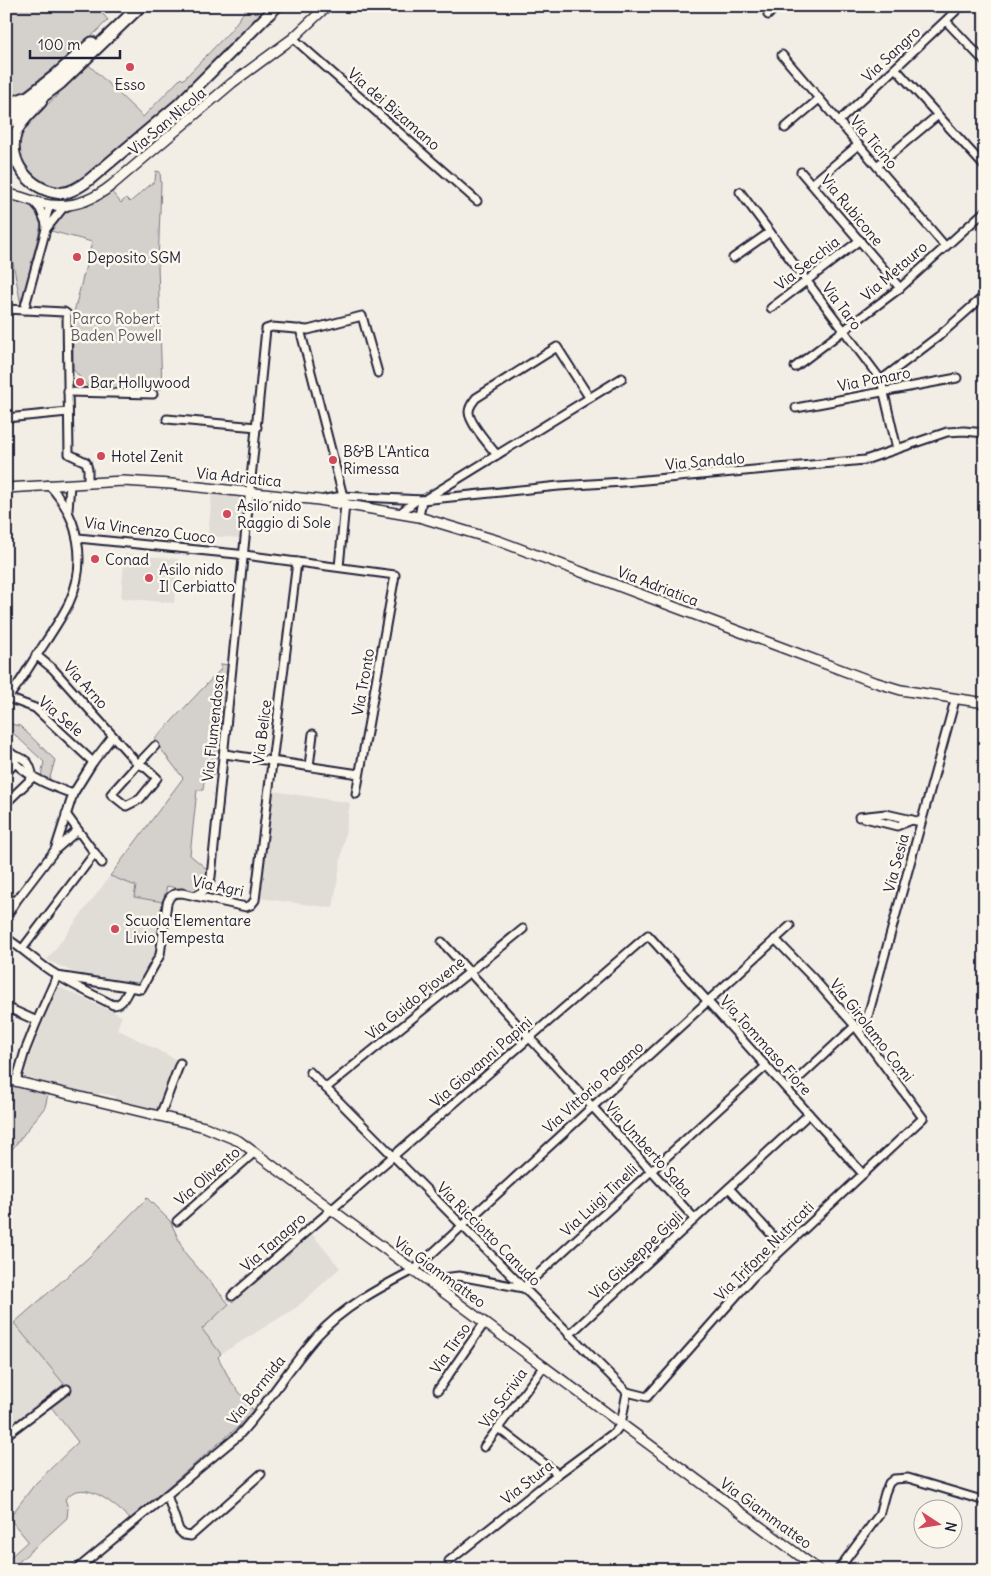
<svg xmlns="http://www.w3.org/2000/svg" width="991" height="1576" font-family="Delius,sans-serif">
  <style>
    .built { fill: #e0dcd6 }
    .green { fill: #d4d1cc; stroke: #7b7a84 }
    .lines { fill: none; stroke-linecap: round; stroke-linejoin: round }
    .minor-casing { stroke: #22223b; stroke-width: 11 }
    .tertiary-casing { stroke: #22223b; stroke-width: 12 }
    .secondary-casing { stroke: #22223b; stroke-width: 14 }
    .trunk-casing { stroke: #22223b; stroke-width: 15 }
    .minor { stroke: #fbf7ec; stroke-width: 7 }
    .tertiary { stroke: #fbf7ec; stroke-width: 9 }
    .secondary { stroke: #fbf7ec; stroke-width: 10 }
    .trunk { stroke: #fbf7ec; stroke-width: 11 }
    .poi-dot { fill: #d1495b; stroke: #fbf7ec; stroke-width: 2 }
    .labels { text-anchor: middle; dominant-baseline: central; stroke-width: 5; stroke-linejoin: round; paint-order: stroke }
    .street-label { font-size: 15px; fill: #22223b; stroke: #fbf7ec }
    .poi-label { font-size: 15px; fill: #22223b; stroke: #fbf7ec; text-anchor: start }
    .park-label { font-size: 15px; fill: #575766; stroke: #fbf7ec }
  </style>
  <rect width="100%" height="100%" fill="#f2eee5"/>
  <filter id="ink" filterUnits="userSpaceOnUse"><feTurbulence type="fractalNoise" baseFrequency=".02" numOctaves="2"/><feDisplacementMap in="SourceGraphic" scale="10" xChannelSelector="R" yChannelSelector="G"/><feConvolveMatrix kernelMatrix="1 2 1 2 8 2 1 2 1" color-interpolation-filters="sRGB"/></filter>
  <g filter="url(#ink)">
    <g class="built">
      <path d="M 212,493 L 244,497 L 241,538 L 208,536 Z"/>
      <path d="M 125,554 L 178,559 L 174,603 L 121,598 Z"/>
      <path d="M 273,791 L 350,803 L 333,908 L 260,898 Z"/>
      <path d="M 110,876 L 136,886 L 134,897 L 163,902 L 155,956 L 140,984 L 77,974 L 47,960 Z"/>
      <path d="M 57,986 L 122,1016 L 117,1029 L 175,1059 L 157,1111 L 115,1100 L 114,1096 L 100,1093 L 98,1096 L 36,1082 L 37,1080 L 30,1078 L 28,1081 L 23,1080 L 27,1064 Z"/>
      <path d="M 311,1233 L 340,1268 L 297,1307 L 221,1354 L 201,1329 Z"/>
      <path d="M 14,1323 L 65,1384 L 6,1428 L 6,1329 Z"/>
    </g>
    <g class="green">
      <path d="M 6,6 L 96,6 L 108,20 L 63,64 L 45,76 L 23,95 L 6,103 Z"/>
      <path d="M 252,6 L 269,6 L 179,97 L 79,182 L 69,186 L 56,187 L 44,184 L 34,179 L 20,161 L 18,149 L 18,138 L 29,120 L 56,97 L 61,89 L 87,65 L 90,66 L 143,117 L 181,78 L 183,80 L 231,30 L 246,9 L 248,10 Z"/>
      <path d="M 156,171 L 160,172 L 161,183 L 158,265 L 162,389 L 89,388 L 73,369 L 73,316 L 92,242 L 51,231 C 60,211 67,212 86,206 C 95,203 103,197 111,191 L 121,203 L 126,198 L 130,202 L 155,181 Z"/>
      <path d="M 6,196 L 31,204 L 31,205 L 36,211 L 41,225 L 21,305 L 6,226 Z"/>
      <path d="M 221,664 L 230,665 L 218,775 L 205,774 L 203,790 L 197,790 L 190,855 L 208,870 C 200,900 192,891 167,886 L 163,902 L 134,897 L 136,886 L 110,876 L 183,778 L 154,740 L 221,669 Z"/>
      <path d="M 6,723 L 20,726 L 55,760 L 49,781 L 41,777 L 44,762 L 14,734 L 11,737 L 6,736 Z"/>
      <path d="M 6,1084 L 48,1094 L 45,1107 L 6,1157 Z"/>
      <path d="M 147,1198 L 170,1221 L 185,1253 L 229,1304 L 202,1329 L 221,1354 L 218,1357 L 230,1380 L 253,1410 L 238,1427 L 130,1519 C 118,1508 93,1484 74,1492 C 71,1493 68,1497 65,1499 L 68,1508 L 67,1518 L 12,1568 L 6,1561 L 28,1541 L 9,1518 L 35,1484 L 78,1442 L 45,1399 L 64,1384 L 14,1323 L 88,1258 Z"/>
    </g>
    <g class="lines">
      <g class="minor-casing">
        <g id="minor">
          <path d="M 768,15 L 776,6"/>
          <path d="M 946,21 L 985,62"/>
          <path d="M 293,38 L 477,201"/>
          <path d="M 782,55 L 945,246"/>
          <path d="M 896,69 L 985,167"/>
          <path d="M 838,122 L 961,6"/>
          <path d="M 785,128 L 819,99"/>
          <path d="M 877,166 L 938,115"/>
          <path d="M 801,172 L 900,288"/>
          <path d="M 812,184 L 858,145"/>
          <path d="M 740,192 L 881,380 L 897,449"/>
          <path d="M 33,201 L 40,209 L 45,221"/>
          <path d="M 46,229 C 45,220 46,213 51,205"/>
          <path d="M 733,258 L 770,232"/>
          <path d="M 771,308 L 860,240"/>
          <path d="M 6,309 L 64,312 L 67,314 L 69,454 L 86,462 L 88,469 L 88,483"/>
          <path d="M 24,310 L 46,229 L 62,209 L 69,205"/>
          <path d="M 300,329 L 345,504 L 339,567"/>
          <path d="M 795,367 L 900,288 L 985,211"/>
          <path d="M 881,380 L 939,336 L 985,295"/>
          <path d="M 68,392 L 153,394"/>
          <path d="M 796,408 L 957,378"/>
          <path d="M 6,418 L 68,412"/>
          <path d="M 167,419 L 257,427"/>
          <path d="M 497,455 C 490,446 469,423 469,412 C 469,406 473,402 476,398 L 557,347 L 589,397"/>
          <path d="M 427,498 L 622,378"/>
          <path d="M 325,499 L 343,496 L 422,500 L 559,486 L 623,482 L 865,460 L 947,432 L 964,431 L 985,433"/>
          <path d="M 68,510 L 70,485"/>
          <path d="M 400,513 L 417,500"/>
          <path d="M 419,517 L 422,500"/>
          <path d="M 78,538 L 237,554 L 395,575 L 356,794"/>
          <path d="M 36,655 L 53,669 L 138,764 L 111,794 L 126,806 L 140,799 L 157,778 L 145,767 L 138,764 L 155,746"/>
          <path d="M 8,698 L 35,708 L 93,762"/>
          <path d="M 6,699 C 18,688 27,669 37,655 C 48,638 60,621 69,603 C 88,562 79,517 49,485"/>
          <path d="M 6,749 L 15,756 L 15,763 C 32,779 51,786 73,794"/>
          <path d="M 225,754 L 359,774"/>
          <path d="M 15,756 C 28,759 30,764 33,777"/>
          <path d="M 309,766 L 313,734"/>
          <path d="M 6,773 L 15,763"/>
          <path d="M 6,803 L 33,777"/>
          <path d="M 66,814 L 102,863"/>
          <path d="M 859,817 L 886,814 L 921,822"/>
          <path d="M 865,818 L 897,826 L 912,820"/>
          <path d="M 55,850 L 78,830"/>
          <path d="M 195,896 C 205,892 208,887 211,877 L 266,329 L 272,327 L 308,330 L 362,316 L 378,373"/>
          <path d="M 6,898 L 16,901 L 55,850 L 73,794 L 93,762 L 113,736"/>
          <path d="M 6,917 L 16,901"/>
          <path d="M 6,938 C 24,949 38,964 57,975 C 74,986 94,995 113,1005 C 123,1005 125,996 130,988"/>
          <path d="M 442,942 L 695,1219"/>
          <path d="M 23,948 L 95,853"/>
          <path d="M 57,976 L 141,989 L 160,955 L 167,903 C 170,895 173,893 182,893 L 246,907 L 251,905 L 255,900 L 297,562"/>
          <path d="M 6,1007 L 37,1021 L 25,1051 L 16,1081"/>
          <path d="M 37,1021 L 57,976"/>
          <path d="M 859,1030 L 866,1023 L 955,700"/>
          <path d="M 310,1072 L 627,1392 L 621,1424 L 615,1432 L 558,1474 L 449,1561"/>
          <path d="M 326,1088 L 523,929"/>
          <path d="M 787,1089 L 855,1026"/>
          <path d="M 160,1116 L 180,1063"/>
          <path d="M 729,1188 L 783,1247"/>
          <path d="M 177,1221 L 255,1152"/>
          <path d="M 427,1280 L 459,1276 L 523,1288 L 766,1066"/>
          <path d="M 232,1296 L 648,935 L 863,1174"/>
          <path d="M 569,1335 L 809,1114"/>
          <path d="M 438,1390 L 485,1322"/>
          <path d="M 627,1392 L 647,1397 L 752,1278 L 923,1118 L 855,1026 L 813,978 L 775,939"/>
          <path d="M 498,1428 L 558,1474"/>
          <path d="M 6,1435 L 67,1389"/>
          <path d="M 484,1447 L 544,1366"/>
          <path d="M 167,1495 L 179,1530 L 184,1535 L 191,1536 L 261,1474"/>
          <path d="M 76,1570 L 238,1436 C 267,1405 288,1369 316,1337 C 343,1307 379,1288 414,1270 L 790,926"/>
          <path d="M 838,1570 L 879,1515 L 885,1493 L 889,1483 L 894,1479 L 908,1478 L 985,1501"/>
        </g>
      </g>
      <g class="tertiary-casing">
        <g id="tertiary">
          <path d="M 6,194 C 18,195 28,200 40,203 C 66,210 91,202 112,185 L 232,83 L 293,38 L 327,6"/>
          <path d="M 6,488 L 123,481 L 171,484 L 319,500 L 419,517 L 499,541 L 871,681 L 901,690 L 985,703"/>
          <path d="M 6,1079 L 205,1127 L 239,1141 L 819,1570"/>
          <path d="M 6,1567 L 9,1570"/>
        </g>
      </g>
      <g class="secondary-casing">
        <g id="secondary">
          <path d="M 41,102 C 32,112 21,120 16,133 C 6,161 31,192 61,193 C 71,193 81,186 89,180 L 179,104 L 277,6"/>
          <path d="M 6,105 L 24,98"/>
        </g>
      </g>
      <g class="trunk-casing">
        <g id="trunk">
          <path d="M 6,114 L 54,77 L 92,43"/>
          <path d="M 6,124 L 60,83 L 140,6"/>
        </g>
      </g>
      <use href="#minor" class="minor"/>
      <use href="#tertiary" class="tertiary"/>
      <use href="#secondary" class="secondary"/>
      <use href="#trunk" class="trunk"/>
    </g>
  </g>
  <g class="poi-dot">
    <circle cx="130" cy="67" r="5"/>
    <circle cx="77" cy="257" r="5"/>
    <circle cx="80" cy="382" r="5"/>
    <circle cx="101" cy="456" r="5"/>
    <circle cx="333" cy="460" r="5"/>
    <circle cx="227" cy="514" r="5"/>
    <circle cx="95" cy="559" r="5"/>
    <circle cx="149" cy="578" r="5"/>
    <circle cx="115" cy="929" r="5"/>
  </g>
  <g class="labels">
    <g class="street-label">
      <text transform="translate(891 54) rotate(-43)">Via Sangro</text>
      <text transform="translate(394 109) rotate(41)">Via dei Bizamano</text>
      <text transform="translate(167 121) rotate(-40)">Via San Nicola</text>
      <text transform="translate(874 142) rotate(50)">Via Ticino</text>
      <text transform="translate(852 210) rotate(50)">Via Rubicone</text>
      <text transform="translate(807 263) rotate(-38)">Via Secchia</text>
      <text transform="translate(894 271) rotate(-41)">Via Metauro</text>
      <text transform="translate(842 306) rotate(53)">Via Taro</text>
      <text transform="translate(874 379) rotate(-11)">Via Panaro</text>
      <text transform="translate(705 461) rotate(-5)">Via Sandalo</text>
      <text transform="translate(239 477) rotate(6)">Via Adriatica</text>
      <text transform="translate(150 530) rotate(7)">Via Vincenzo Cuoco</text>
      <text transform="translate(658 586) rotate(21)">Via Adriatica</text>
      <text transform="translate(363 682) rotate(-80)">Via Tronto</text>
      <text transform="translate(86 685) rotate(48)">Via Arno</text>
      <text transform="translate(61 716) rotate(40)">Via Sele</text>
      <text transform="translate(213 728) rotate(-84)">Via Flumendosa</text>
      <text transform="translate(262 732) rotate(-83)">Via Belice</text>
      <text transform="translate(896 863) rotate(-75)">Via Sesia</text>
      <text transform="translate(218 886) rotate(12)">Via Agri</text>
      <text transform="translate(415 998) rotate(-39)">Via Guido Piovene</text>
      <text transform="translate(872 1030) rotate(52)">Via Girolamo Comi</text>
      <text transform="translate(766 1045) rotate(48)">Via Tommaso Fiore</text>
      <text transform="translate(481 1062) rotate(-41)">Via Giovanni Papini</text>
      <text transform="translate(593 1087) rotate(-42)">Via Vittorio Pagano</text>
      <text transform="translate(649 1149) rotate(48)">Via Umberto Saba</text>
      <text transform="translate(207 1176) rotate(-41)">Via Olivento</text>
      <text transform="translate(599 1200) rotate(-43)">Via Luigi Tinelli</text>
      <text transform="translate(489 1234) rotate(45)">Via Ricciotto Canudo</text>
      <text transform="translate(273 1242) rotate(-41)">Via Tanagro</text>
      <text transform="translate(764 1251) rotate(-45)">Via Trifone Nutricati</text>
      <text transform="translate(636 1255) rotate(-43)">Via Giuseppe Gigli</text>
      <text transform="translate(440 1272) rotate(36)">Via Giammatteo</text>
      <text transform="translate(450 1348) rotate(-55)">Via Tirso</text>
      <text transform="translate(256 1390) rotate(-52)">Via Bormida</text>
      <text transform="translate(503 1398) rotate(-54)">Via Scrivia</text>
      <text transform="translate(527 1482) rotate(-38)">Via Stura</text>
      <text transform="translate(766 1513) rotate(36)">Via Giammatteo</text>
    </g>
    <g class="poi-label">
      <text x="130" y="84" text-anchor="middle">Esso</text>
      <text x="87" y="257">Deposito SGM</text>
      <text x="90" y="382">Bar Hollywood</text>
      <text x="343" y="451">B&amp;B L'Antica<tspan x="343" dy="17">Rimessa</tspan></text>
      <text x="111" y="456">Hotel Zenit</text>
      <text x="237" y="505">Asilo nido<tspan x="237" dy="17">Raggio di Sole</tspan></text>
      <text x="105" y="559">Conad</text>
      <text x="159" y="569">Asilo nido<tspan x="159" dy="17">Il Cerbiatto</tspan></text>
      <text x="125" y="920">Scuola Elementare<tspan x="125" dy="17">Livio Tempesta</tspan></text>
    </g>
    <g class="park-label">
      <text x="116" y="318">Parco Robert<tspan x="116" dy="17">Baden Powell</tspan></text>
    </g>
  </g>
  <rect width="991" height="1576" fill="none" stroke="#fbf7ec" stroke-width="25"/>
  <rect x="12" y="12" width="966" height="1551" fill="none" stroke="#22223b" stroke-width="2" filter="url(#ink)"/>
  <g transform="translate(938 1524) rotate(102)"><circle r="24" fill="#fbf7ec" stroke="#a4a2a5"/>
  <path d="M0-4L9 19L0 12L-9 19Z" fill="#d1495b"/>
  <text y="-8" font-size="14" font-weight="bold" text-anchor="middle" fill="#22223b">N</text>
  </g>
  <path d="M30 50v8h90v-8" fill="none" stroke="#22223b" stroke-width="2.5"/>
  <text x="38" y="50" font-size="15" fill="#22223b" stroke="#fbf7ec" stroke-width="4" paint-order="stroke">100 m</text>
</svg>
